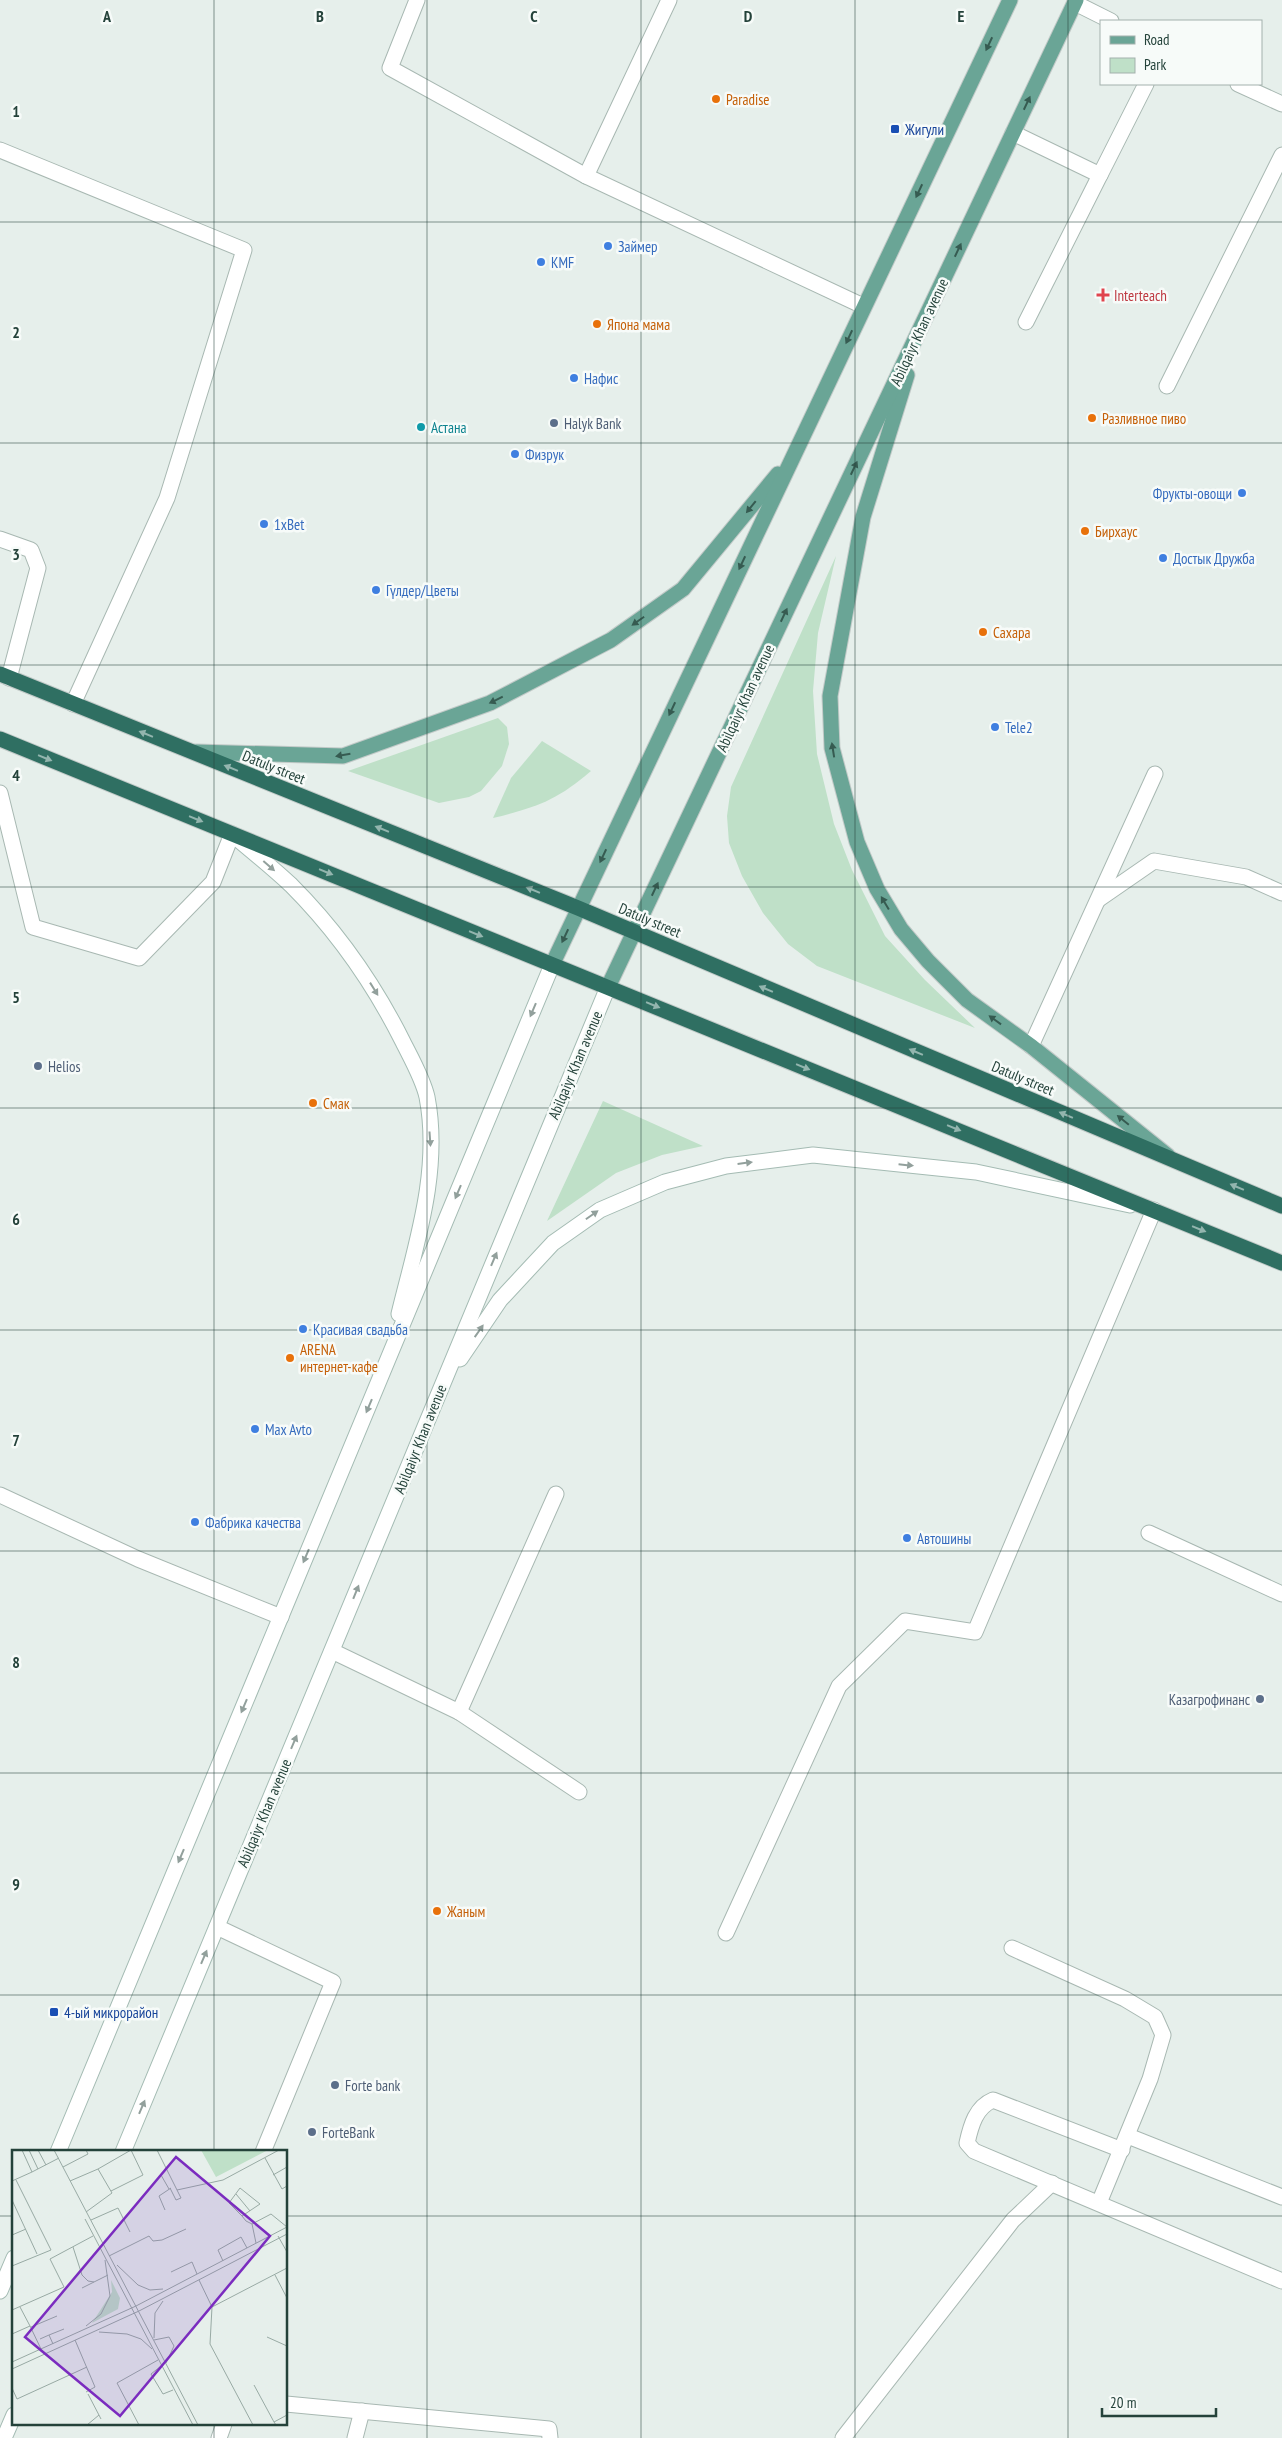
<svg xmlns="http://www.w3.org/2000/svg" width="1282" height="2438" font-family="'PT Sans Narrow',sans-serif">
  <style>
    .green { fill: #bfe0c8 }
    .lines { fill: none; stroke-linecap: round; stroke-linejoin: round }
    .lane-casing { stroke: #a8b8b2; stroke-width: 17 }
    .secondary-casing { stroke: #a4bbb3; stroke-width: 17 }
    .primary-casing { stroke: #c2cac8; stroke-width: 17 }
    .highway-casing { stroke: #c2cac8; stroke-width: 17 }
    .lane { stroke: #fff; stroke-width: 15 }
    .secondary { stroke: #fff; stroke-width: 15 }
    .primary { stroke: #6aa596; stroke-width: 15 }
    .highway { stroke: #2f6f62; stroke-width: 15 }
    .oneway { fill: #365b51 }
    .oneway2 { fill: #93b5ae }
    .oneway3 { fill: #92a09c }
    .grid { fill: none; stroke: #24423a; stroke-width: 1; stroke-opacity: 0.55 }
    .food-dot { fill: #e8710a; stroke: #f7fbf9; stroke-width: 2 }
    .transit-dot { fill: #1a4fb4; stroke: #f7fbf9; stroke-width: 2 }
    .shop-dot { fill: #3f7fe0; stroke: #f7fbf9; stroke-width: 2 }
    .health-dot { fill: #e0444e; stroke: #f7fbf9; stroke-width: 2 }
    .service-dot { fill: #5c6f8a; stroke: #f7fbf9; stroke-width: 2 }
    .culture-dot { fill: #0f9aa8; stroke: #f7fbf9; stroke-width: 2 }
    .labels { text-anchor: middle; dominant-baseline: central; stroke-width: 5; stroke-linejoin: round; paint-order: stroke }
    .food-label { font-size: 15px; fill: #c56008; stroke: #f7fbf9; text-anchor: start }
    .transit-label { font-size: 15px; fill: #164399; stroke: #f7fbf9; text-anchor: start }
    .shop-label { font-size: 15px; fill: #366cbe; stroke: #f7fbf9; text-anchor: start }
    .health-label { font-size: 15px; fill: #be3a42; stroke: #f7fbf9; text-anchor: start }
    .street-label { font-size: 15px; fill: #24423a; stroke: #f7fbf9 }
    .service-label { font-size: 15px; fill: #4e5e75; stroke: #f7fbf9; text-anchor: start }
    .culture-label { font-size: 15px; fill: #0d838f; stroke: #f7fbf9; text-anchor: start }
    .inset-road { fill: none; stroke: #98aaa4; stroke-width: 1 }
    .view { fill: #7b2cbf; fill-opacity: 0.15; stroke: #7b2cbf; stroke-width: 2.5 }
    .inset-edge { fill: none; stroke: #24423a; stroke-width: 2.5 }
    .grid-label { font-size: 16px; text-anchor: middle; font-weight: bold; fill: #24423a; stroke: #f7fbf9; stroke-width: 5; stroke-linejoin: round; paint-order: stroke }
  </style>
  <rect width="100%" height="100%" fill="#e6efeb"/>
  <g class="green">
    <path d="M 836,556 L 818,633 L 813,691 L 817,754 L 834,824 L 852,870 L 885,936 L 925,980 L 975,1028 L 817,966 L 788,944 L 763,913 L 742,876 L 729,843 L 727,816 L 731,787 Z"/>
    <path d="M 498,718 L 507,727 L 509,744 L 502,766 L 481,791 L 469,797 L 439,803 L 348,771 Z"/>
    <path d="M 542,741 L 591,771 C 556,801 537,807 493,818 L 511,778 Z"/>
    <path d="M 603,1101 L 703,1146 L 662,1155 L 616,1173 L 547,1221 Z"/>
  </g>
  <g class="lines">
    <g class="lane-casing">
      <g id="lane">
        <path d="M 417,0 L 390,68 L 586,176 L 863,306"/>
        <path d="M 1075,3 L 1111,21"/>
        <path d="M 1238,84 L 1282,104"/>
        <path d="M 1013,133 L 1100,175 L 1146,84"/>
        <path d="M 0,150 L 244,250 L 167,498 L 73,704"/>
        <path d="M 586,176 L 669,0"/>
        <path d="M 1026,322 L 1100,175"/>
        <path d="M 1167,386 L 1282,155"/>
        <path d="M 0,539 L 31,550 L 38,568 L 9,678"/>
        <path d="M 0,793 L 33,927 L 139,958 L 213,882 L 232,834"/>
        <path d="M 1099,899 L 1154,861 L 1246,877 L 1282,893"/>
        <path d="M 1031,1046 L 1155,774"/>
        <path d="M 0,1495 L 138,1559 L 281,1617"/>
        <path d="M 1149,1533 L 1282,1594"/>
        <path d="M 332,1651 L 459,1712 L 556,1494"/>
        <path d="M 459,1712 L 579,1792"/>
        <path d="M 217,1927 L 333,1982 L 263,2152"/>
        <path d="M 726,1933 L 839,1686 L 905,1621 L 975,1632 L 1154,1210"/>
        <path d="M 1012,1948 L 1125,1999 L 1155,2017 L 1163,2035 L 1150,2079 L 1099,2203"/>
        <path d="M 1128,2136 L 1282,2197"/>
        <path d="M 1122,2150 L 993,2100 C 976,2107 971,2125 967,2143 L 974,2151 L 1282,2281"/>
        <path d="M 286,2404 L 549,2429 L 550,2438"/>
        <path d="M 219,2438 L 224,2424"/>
        <path d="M 355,2438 L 362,2411"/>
        <path d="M 843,2438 L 1013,2220 L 1052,2183"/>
      </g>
    </g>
    <g class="secondary-casing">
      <g id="secondary">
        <path d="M 234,836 C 253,852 273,868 291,885 C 337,931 374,984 403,1042 C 411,1058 423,1079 427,1097 C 441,1170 416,1244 399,1314"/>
        <path d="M 460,1359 L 500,1300 L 553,1243 L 600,1210 L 665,1182 L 726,1166 L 813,1155 L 976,1172 L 1130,1205"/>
        <path d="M 58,2152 L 552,965"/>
        <path d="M 123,2152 L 608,987"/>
        <path d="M 0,2291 L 14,2258"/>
        <path d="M 4,2438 L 14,2415"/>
      </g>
    </g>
    <g class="primary-casing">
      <g id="primary">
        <path d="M 907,375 L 863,517 L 830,696 L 832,748 L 857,842 L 877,889 L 901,929 L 928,961 L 967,1000 L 1031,1046 L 1168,1156"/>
        <path d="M 196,752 L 343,756 L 490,703 L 611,640 L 683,589 L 778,474"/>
        <path d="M 552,965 L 1010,0"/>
        <path d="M 608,987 L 1076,0"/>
      </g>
    </g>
    <g class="highway-casing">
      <g id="highway">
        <path d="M 0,674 L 578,908 L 1282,1206"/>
        <path d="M 0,739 L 1282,1263"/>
      </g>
    </g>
    <use href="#lane" class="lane"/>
    <use href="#secondary" class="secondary"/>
    <use href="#primary" class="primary"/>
    <use href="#highway" class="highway"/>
  </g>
  <defs><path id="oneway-solid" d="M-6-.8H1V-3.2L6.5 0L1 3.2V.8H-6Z" transform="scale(1.25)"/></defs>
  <g class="oneway">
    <use href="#oneway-solid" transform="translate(989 44) rotate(115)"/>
    <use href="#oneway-solid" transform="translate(1027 103) rotate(-65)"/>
    <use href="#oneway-solid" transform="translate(919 191) rotate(115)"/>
    <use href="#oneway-solid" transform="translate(958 250) rotate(-65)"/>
    <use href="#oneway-solid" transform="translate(849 337) rotate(115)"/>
    <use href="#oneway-solid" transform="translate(854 468) rotate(-65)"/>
    <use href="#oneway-solid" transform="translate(751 507) rotate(129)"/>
    <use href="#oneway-solid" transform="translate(742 563) rotate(115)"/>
    <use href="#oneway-solid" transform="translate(784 615) rotate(-65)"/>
    <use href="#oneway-solid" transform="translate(638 621) rotate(145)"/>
    <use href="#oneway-solid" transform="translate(496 700) rotate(154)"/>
    <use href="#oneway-solid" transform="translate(672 709) rotate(115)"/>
    <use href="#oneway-solid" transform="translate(833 750) rotate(-99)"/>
    <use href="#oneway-solid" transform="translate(343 755) rotate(170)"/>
    <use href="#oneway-solid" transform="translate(603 856) rotate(115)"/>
    <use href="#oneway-solid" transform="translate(655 889) rotate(-65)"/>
    <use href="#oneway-solid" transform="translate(885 903) rotate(-121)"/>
    <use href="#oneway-solid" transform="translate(565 936) rotate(115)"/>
    <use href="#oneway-solid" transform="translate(995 1020) rotate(-144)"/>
    <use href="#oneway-solid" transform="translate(1123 1120) rotate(-141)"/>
  </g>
  <g class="oneway2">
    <use href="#oneway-solid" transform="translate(146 734) rotate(-158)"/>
    <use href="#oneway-solid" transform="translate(45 758) rotate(22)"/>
    <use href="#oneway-solid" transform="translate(231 768) rotate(-158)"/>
    <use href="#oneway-solid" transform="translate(196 819) rotate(22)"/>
    <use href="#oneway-solid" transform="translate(382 829) rotate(-158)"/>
    <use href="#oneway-solid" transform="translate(326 872) rotate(22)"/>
    <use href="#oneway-solid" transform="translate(533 890) rotate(-158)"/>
    <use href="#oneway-solid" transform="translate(476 934) rotate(22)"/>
    <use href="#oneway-solid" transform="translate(766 989) rotate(-157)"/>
    <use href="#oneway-solid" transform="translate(653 1005) rotate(22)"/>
    <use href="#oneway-solid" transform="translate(916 1052) rotate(-157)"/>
    <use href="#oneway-solid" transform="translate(803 1067) rotate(22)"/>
    <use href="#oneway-solid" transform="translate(1066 1115) rotate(-157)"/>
    <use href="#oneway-solid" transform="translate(954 1128) rotate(22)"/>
    <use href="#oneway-solid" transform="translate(1237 1187) rotate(-157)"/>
    <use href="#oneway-solid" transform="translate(1199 1229) rotate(22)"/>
  </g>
  <g class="oneway3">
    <use href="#oneway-solid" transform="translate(269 866) rotate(41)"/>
    <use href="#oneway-solid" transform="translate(374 989) rotate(58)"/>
    <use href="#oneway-solid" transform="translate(533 1010) rotate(113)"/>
    <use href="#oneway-solid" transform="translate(430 1139) rotate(86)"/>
    <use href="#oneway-solid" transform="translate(745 1163) rotate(-7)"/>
    <use href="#oneway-solid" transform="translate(906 1165) rotate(6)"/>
    <use href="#oneway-solid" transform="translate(458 1192) rotate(113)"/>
    <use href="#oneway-solid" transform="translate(592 1215) rotate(-35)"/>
    <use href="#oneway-solid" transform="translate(494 1259) rotate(-67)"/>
    <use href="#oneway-solid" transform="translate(479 1331) rotate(-55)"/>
    <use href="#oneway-solid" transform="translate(369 1406) rotate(113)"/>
    <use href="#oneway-solid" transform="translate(306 1556) rotate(113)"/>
    <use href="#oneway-solid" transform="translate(356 1592) rotate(-68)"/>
    <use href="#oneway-solid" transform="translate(244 1706) rotate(113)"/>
    <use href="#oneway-solid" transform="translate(294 1742) rotate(-67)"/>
    <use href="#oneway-solid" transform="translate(181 1856) rotate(113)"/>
    <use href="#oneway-solid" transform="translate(204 1957) rotate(-67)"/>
    <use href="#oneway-solid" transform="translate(142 2107) rotate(-67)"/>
  </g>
  <path class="grid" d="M 214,0 L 214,2152M 427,0 L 427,2438M 641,0 L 641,2438M 855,0 L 855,2438M 1068,0 L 1068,2438M 0,222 L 1282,222M 0,443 L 1282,443M 0,665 L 1282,665M 0,887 L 1282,887M 0,1108 L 1282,1108M 0,1330 L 1282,1330M 0,1551 L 1282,1551M 0,1773 L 1282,1773M 0,1995 L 1282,1995M 0,2216 L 14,2216M 286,2216 L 1282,2216M 214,2424 L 214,2438"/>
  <g class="food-dot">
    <circle cx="716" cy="99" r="5"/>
    <circle cx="597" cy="324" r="5"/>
    <circle cx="1092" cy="418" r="5"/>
    <circle cx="1085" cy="531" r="5"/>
    <circle cx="983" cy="632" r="5"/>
    <circle cx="313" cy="1103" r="5"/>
    <circle cx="290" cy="1358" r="5"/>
    <circle cx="437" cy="1911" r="5"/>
  </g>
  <g class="transit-dot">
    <rect x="890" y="124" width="10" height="10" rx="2.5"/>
    <rect x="49" y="2007" width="10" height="10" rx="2.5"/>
  </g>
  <g class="shop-dot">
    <circle cx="608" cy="246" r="5"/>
    <circle cx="541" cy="262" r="5"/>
    <circle cx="574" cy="378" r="5"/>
    <circle cx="515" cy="454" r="5"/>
    <circle cx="1242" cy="493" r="5"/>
    <circle cx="264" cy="524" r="5"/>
    <circle cx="1163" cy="558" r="5"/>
    <circle cx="376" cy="590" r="5"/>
    <circle cx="995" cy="727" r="5"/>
    <circle cx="303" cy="1329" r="5"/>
    <circle cx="255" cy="1429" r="5"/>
    <circle cx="195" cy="1522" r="5"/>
    <circle cx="907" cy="1538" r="5"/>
  </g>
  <path class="health-dot" d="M1100.5 287.5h5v5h5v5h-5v5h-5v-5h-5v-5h5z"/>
  <g class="service-dot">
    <circle cx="554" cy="423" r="5"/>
    <circle cx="38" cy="1066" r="5"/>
    <circle cx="1260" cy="1699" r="5"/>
    <circle cx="335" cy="2085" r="5"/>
    <circle cx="312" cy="2132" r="5"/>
  </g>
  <circle class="culture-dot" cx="421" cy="427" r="5"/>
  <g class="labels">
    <g class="food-label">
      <text x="726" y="99">Paradise</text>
      <text x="607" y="324">Япона мама</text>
      <text x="1102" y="418">Разливное пиво</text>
      <text x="1095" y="531">Бирхаус</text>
      <text x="993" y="632">Сахара</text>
      <text x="323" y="1103">Смак</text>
      <text x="300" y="1349">ARENA<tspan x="300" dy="17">интернет-кафе</tspan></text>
      <text x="447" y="1911">Жаным</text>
    </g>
    <g class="transit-label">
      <text x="905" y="129">Жигули</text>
      <text x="64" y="2012">4-ый микрорайон</text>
    </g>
    <g class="shop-label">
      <text x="618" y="246">Займер</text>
      <text x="551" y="262">KMF</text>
      <text x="584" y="378">Нафис</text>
      <text x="525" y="454">Физрук</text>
      <text x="1232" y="493" text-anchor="end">Фрукты-овощи</text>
      <text x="274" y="524">1xBet</text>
      <text x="1173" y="558">Достык Дружба</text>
      <text x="386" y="590">Гүлдер/Цветы</text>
      <text x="1005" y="727">Tele2</text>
      <text x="313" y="1329">Красивая свадьба</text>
      <text x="265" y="1429">Max Avto</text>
      <text x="205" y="1522">Фабрика качества</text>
      <text x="917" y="1538">Автошины</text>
    </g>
    <g class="health-label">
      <text x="1114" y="295">Interteach</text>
    </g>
    <g class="street-label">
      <text transform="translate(919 332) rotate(-65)">Abilqaiyr Khan avenue</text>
      <text transform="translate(745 698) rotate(-65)">Abilqaiyr Khan avenue</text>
      <text transform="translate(274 767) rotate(22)">Datuly street</text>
      <text transform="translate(650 920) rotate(23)">Datuly street</text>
      <text transform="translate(575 1065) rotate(-67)">Abilqaiyr Khan avenue</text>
      <text transform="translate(1023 1078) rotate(23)">Datuly street</text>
      <text transform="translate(420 1439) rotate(-68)">Abilqaiyr Khan avenue</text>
      <text transform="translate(264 1813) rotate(-67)">Abilqaiyr Khan avenue</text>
    </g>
    <g class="service-label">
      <text x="564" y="423">Halyk Bank</text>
      <text x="48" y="1066">Helios</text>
      <text x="1250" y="1699" text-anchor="end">Казагрофинанс</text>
      <text x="345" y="2085">Forte bank</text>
      <text x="322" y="2132">ForteBank</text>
    </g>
    <g class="culture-label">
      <text x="431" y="427">Астана</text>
    </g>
  </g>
  <g transform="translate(12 2150)">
    <rect width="275" height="275" fill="#e6efeb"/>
    <path d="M 189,0 L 256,0 L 204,27 ZM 99,130 L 108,148 L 106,159 L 80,173 L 100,142 Z" fill="#bfe0c8"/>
    <path class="inset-road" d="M 10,0 L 20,22 L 47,8M 17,0 L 26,19M 26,0 L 34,15M 42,0 L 186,275M 145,0 L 169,48 L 164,50 L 158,38M 253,8 L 270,39 L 275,36M 51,17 L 76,4 L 74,0M 86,19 L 119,0 L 131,25 L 99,41M 149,25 L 157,39M 261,25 L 275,17M 0,31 L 20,22M 58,31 L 86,19 L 100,43 L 74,62M 165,40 L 211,30 L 267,0M 224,44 L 238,61M 0,50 L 25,104M 153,60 L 147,46 L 159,38M 230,66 L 248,54 L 228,38 L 217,53 L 230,66 L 234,71 L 240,74M 73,69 L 181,275M 79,70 L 106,58 L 118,82M 0,85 L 14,79M 266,86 L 275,102M 244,93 L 240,74 L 259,64 L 275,77M 61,97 L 70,125 L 76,131 L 82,132M 97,106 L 137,86 L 141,91 L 150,90 L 174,79M 211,111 L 206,100 L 229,87 L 235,98M 105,115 L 126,135 L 138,140 L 151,139M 0,116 L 39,100 L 4,30M 159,122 L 180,112 L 185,124M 263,125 L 275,148M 187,130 L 200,157 L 198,194 L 241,275M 70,138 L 96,125M 8,157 L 18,176M 200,157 L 275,118M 0,160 L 52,137 L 38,109 L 81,86M 74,176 L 89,164 L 98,146 L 93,110M 19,177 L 45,166M 87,182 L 115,184 L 129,189 L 140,199M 0,184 L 18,176 L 29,199M 37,185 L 52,179M 255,187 L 275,196M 142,188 L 143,163 L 151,151M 28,189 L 37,185 L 41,194M 63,190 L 83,237 L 74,242M 142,190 L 157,187 L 162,196 L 154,213M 0,212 L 124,156 L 275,77M 149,216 L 139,224 L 151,244 L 161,240M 0,219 L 127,161 L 275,84M 242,235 L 262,272M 0,238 L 5,249 L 75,217M 76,244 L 89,269M 75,275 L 87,265M 127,275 L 105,233 L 146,210M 264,275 L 262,272 L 275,265"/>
    <path class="view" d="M 164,7 L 258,86 L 108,266 L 13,187 Z"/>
    <rect width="275" height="275" class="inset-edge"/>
  </g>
  <g class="grid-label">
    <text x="107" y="22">A</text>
    <text x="320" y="22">B</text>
    <text x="534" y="22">C</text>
    <text x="748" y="22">D</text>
    <text x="961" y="22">E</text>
    <text x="16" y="117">1</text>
    <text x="16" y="338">2</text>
    <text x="16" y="560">3</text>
    <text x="16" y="781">4</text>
    <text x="16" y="1003">5</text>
    <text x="16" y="1225">6</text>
    <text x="16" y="1446">7</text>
    <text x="16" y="1668">8</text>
    <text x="16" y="1890">9</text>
  </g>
  <rect x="1100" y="20" width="162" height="65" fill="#f7fbf9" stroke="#a3b1ad"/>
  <rect x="1110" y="36" width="25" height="8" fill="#6aa596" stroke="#a3b1ad"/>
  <text x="1144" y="45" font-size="15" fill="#24423a">Road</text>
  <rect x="1110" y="58" width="25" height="15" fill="#bfe0c8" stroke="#a3b1ad"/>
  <text x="1144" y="70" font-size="15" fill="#24423a">Park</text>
  <path d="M1102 2408v8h114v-8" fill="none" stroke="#24423a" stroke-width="2.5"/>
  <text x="1110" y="2408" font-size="15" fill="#24423a" stroke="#f7fbf9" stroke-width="4" paint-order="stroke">20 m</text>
</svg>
